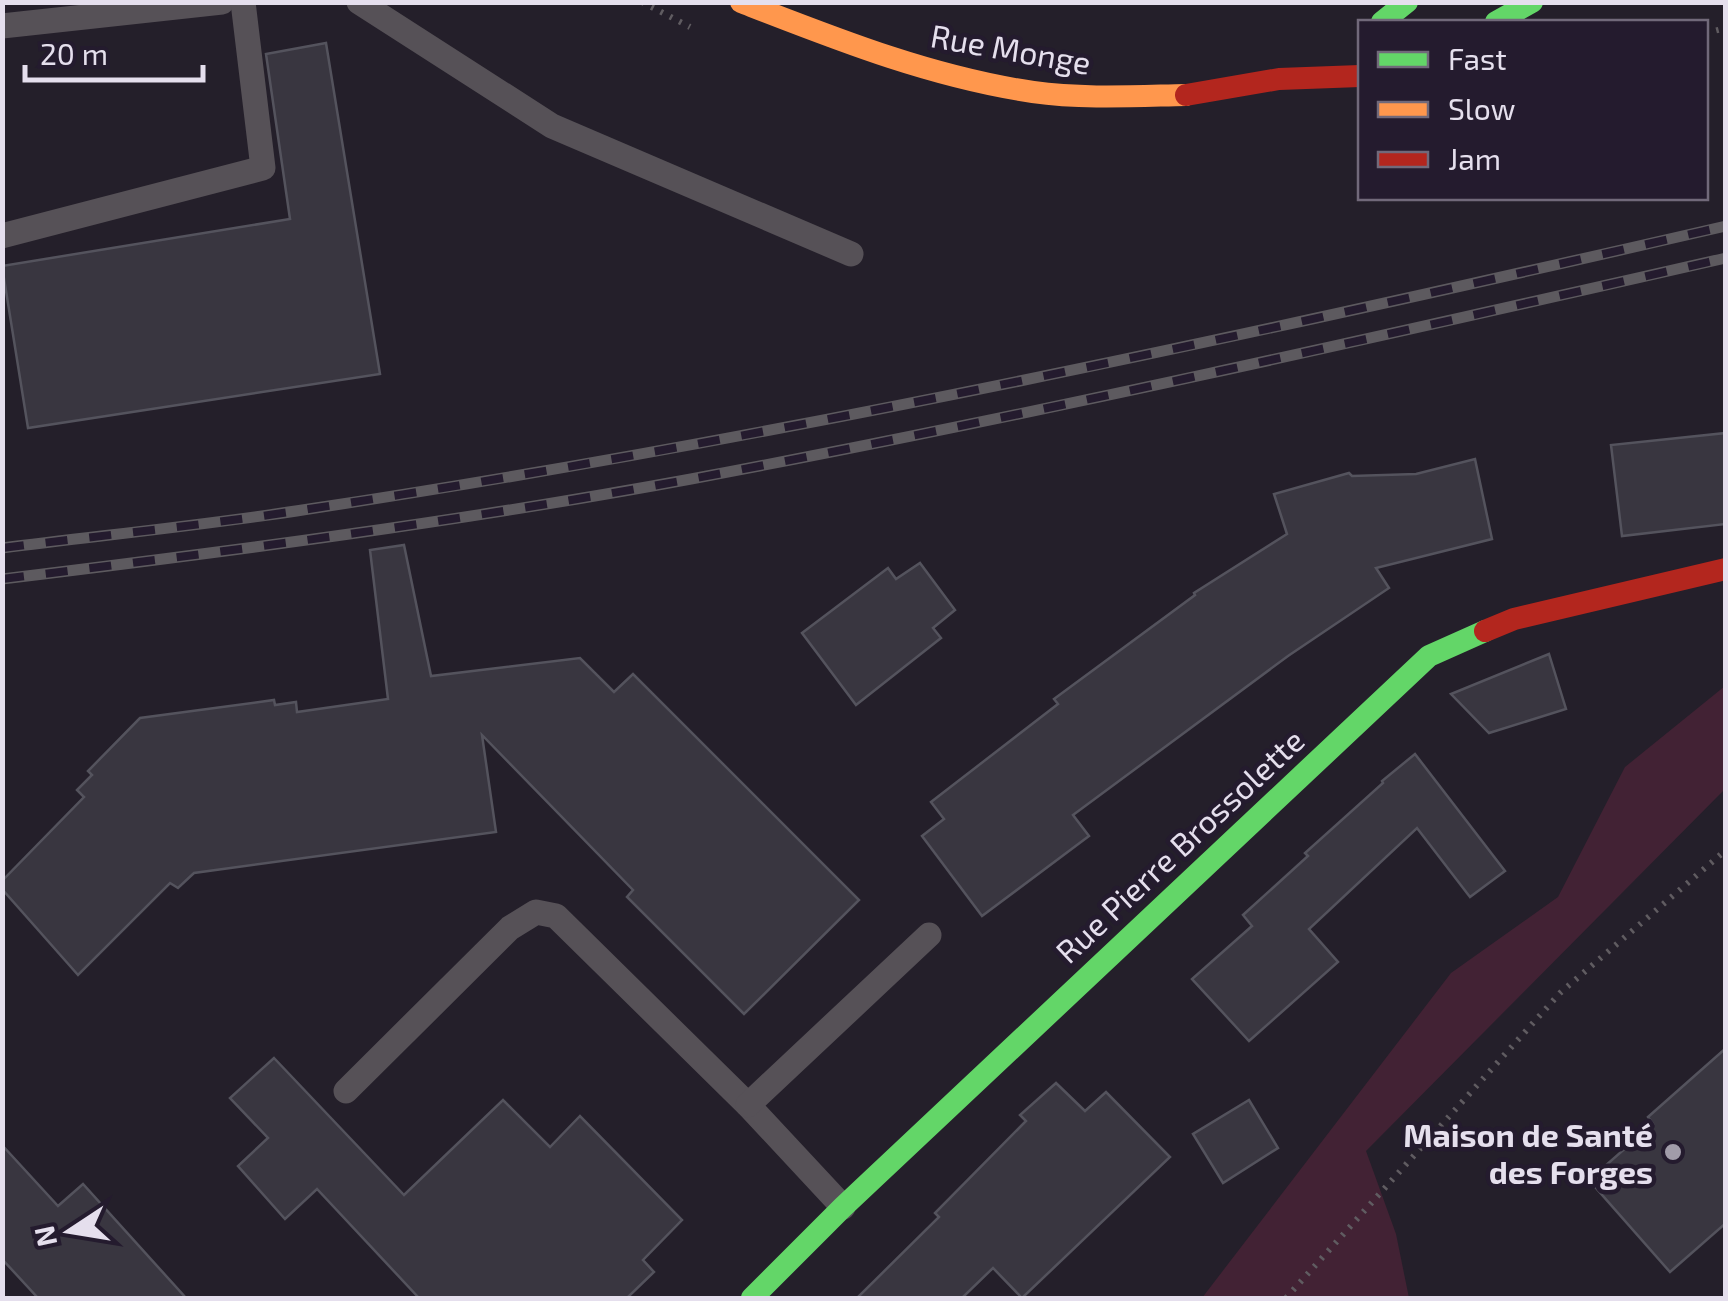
<svg xmlns="http://www.w3.org/2000/svg" width="1728" height="1301" font-family="'Exo 2',sans-serif">
  <style>
    .green { fill: #422234 }
    .building { fill: #393640; stroke: #54535d; stroke-width: 2.5 }
    .lines { fill: none; stroke-linecap: round; stroke-linejoin: round }
    .path { stroke: #605c61; stroke-width: 6; stroke-dasharray: 2.5 8; stroke-linecap: butt }
    .lane { stroke: #565157; stroke-width: 25 }
    .fast { stroke: #63d668; stroke-width: 22 }
    .slow { stroke: #ff974d; stroke-width: 22 }
    .jam { stroke: #b3261e; stroke-width: 22 }
    .rail-casing { stroke: #5d5a5f; stroke-width: 11 }
    .rail { stroke: #241b2e; stroke-width: 8; stroke-dasharray: 22; stroke-linecap: butt }
    .poi-dot { fill: #a19ca9; stroke: #241b2e; stroke-width: 4 }
    .labels { text-anchor: middle; dominant-baseline: central; stroke-width: 9; stroke-linejoin: round; paint-order: stroke }
    .street-label { font-size: 32px; fill: #e5dfed; stroke: #241b2e }
    .poi-label { font-size: 32px; font-weight: bold; fill: #e5dfed; stroke: #241b2e; text-anchor: end }
  </style>
  <rect width="100%" height="100%" fill="#241f2a"/>
  <path class="green" d="M 1725,686 L 1725,789 L 1366,1151 L 1396,1234 L 1409,1298 L 1202,1298 L 1451,973 L 1558,897 L 1625,767 Z"/>
  <g class="building">
    <path d="M 326,43 L 380,374 L 28,428 L 2,266 L 290,219 L 266,54 Z"/>
    <path d="M 1726,433 L 1726,524 L 1622,536 L 1611,445 Z"/>
    <path d="M 1475,459 L 1492,539 L 1376,568 L 1389,588 L 1288,656 L 1073,815 L 1089,836 L 982,916 L 922,836 L 944,819 L 931,802 L 1058,704 L 1054,699 L 1195,595 L 1194,593 L 1287,534 L 1274,494 L 1349,473 L 1352,476 L 1416,474 Z"/>
    <path d="M 404,545 L 431,676 L 580,658 L 614,692 L 633,674 L 859,900 L 744,1014 L 627,897 L 633,890 L 482,735 L 496,832 L 194,873 L 178,888 L 170,883 L 78,975 L 2,889 L 2,881 L 84,797 L 77,790 L 92,775 L 88,771 L 140,718 L 274,700 L 275,705 L 296,702 L 297,712 L 388,699 L 370,550 Z"/>
    <path d="M 920,563 L 955,610 L 933,628 L 941,638 L 856,705 L 802,633 L 888,568 L 896,579 Z"/>
    <path d="M 1549,654 L 1566,709 L 1489,733 L 1451,694 Z"/>
    <path d="M 1415,754 L 1505,871 L 1470,897 L 1417,828 L 1309,929 L 1338,962 L 1249,1041 L 1192,979 L 1252,926 L 1243,915 L 1308,856 L 1305,853 L 1383,783 L 1382,781 Z"/>
    <path d="M 1726,1048 L 1726,1223 L 1670,1272 L 1589,1180 L 1653,1124 L 1648,1117 Z"/>
    <path d="M 274,1058 L 404,1195 L 503,1100 L 550,1147 L 580,1116 L 682,1220 L 643,1260 L 654,1272 L 627,1298 L 419,1298 L 317,1189 L 285,1219 L 238,1166 L 268,1138 L 230,1098 Z"/>
    <path d="M 1056,1083 L 1085,1111 L 1106,1092 L 1170,1157 L 1022,1298 L 993,1268 L 962,1298 L 857,1298 L 939,1217 L 935,1213 L 1026,1121 L 1020,1115 Z"/>
    <path d="M 1249,1100 L 1278,1148 L 1223,1183 L 1193,1134 Z"/>
    <path d="M 2,1145 L 58,1206 L 83,1184 L 186,1298 L 38,1298 L 2,1259 Z"/>
  </g>
  <g class="lines">
    <g class="path">
      <path d="M 642,2 L 690,27"/>
      <path d="M 1706,33 L 1726,28"/>
      <path d="M 1286,1298 L 1560,993 L 1726,850"/>
    </g>
    <g class="lane">
      <path d="M 359,2 L 552,126 L 851,254"/>
      <path d="M 2,26 L 222,2"/>
      <path d="M 2,236 L 263,168 L 243,2"/>
      <path d="M 346,1091 L 510,928 L 536,912 L 556,916 L 748,1105 L 843,1207"/>
      <path d="M 748,1105 L 929,935"/>
    </g>
    <g class="fast">
      <path d="M 1382,22 L 1407,2"/>
      <path d="M 1496,22 L 1532,2"/>
      <path d="M 752,1298 L 843,1207 L 1429,656 L 1485,631"/>
    </g>
    <path class="slow" d="M 741,2 C 836,39 931,77 1033,92 C 1083,99 1135,96 1186,95"/>
    <g class="jam">
      <path d="M 1186,95 L 1279,79 L 1360,76"/>
      <path d="M 1485,631 L 1514,619 L 1726,569"/>
    </g>
    <g class="rail-casing">
      <g id="rail">
        <path d="M 2,548 C 104,535 207,525 309,509 C 785,437 1256,334 1726,226"/>
        <path d="M 2,579 C 233,551 463,521 691,479 C 1038,414 1382,336 1726,258"/>
      </g>
    </g>
    <use href="#rail" class="rail"/>
  </g>
  <circle class="poi-dot" cx="1673" cy="1152" r="10"/>
  <g class="labels">
    <g class="street-label">
      <text transform="translate(1011 48) rotate(10)">Rue Monge</text>
      <text transform="translate(1179 845) rotate(-43)">Rue Pierre Brossolette</text>
    </g>
    <g class="poi-label">
      <text x="1653" y="1134">Maison de Santé<tspan x="1653" dy="37">des Forges</tspan></text>
    </g>
  </g>
  <rect width="1728" height="1301" fill="none" stroke="#e5dfed" stroke-width="10"/>
  <rect x="1358" y="20" width="350" height="180" fill="#241b2e" stroke="#71697a" stroke-width="2.5"/>
  <rect x="1378" y="52" width="50" height="15" fill="#63d668" stroke="#71697a" stroke-width="2.5"/>
  <text x="1448" y="70" font-size="30" fill="#e5dfed">Fast</text>
  <rect x="1378" y="102" width="50" height="15" fill="#ff974d" stroke="#71697a" stroke-width="2.5"/>
  <text x="1448" y="120" font-size="30" fill="#e5dfed">Slow</text>
  <rect x="1378" y="152" width="50" height="15" fill="#b3261e" stroke="#71697a" stroke-width="2.5"/>
  <text x="1448" y="170" font-size="30" fill="#e5dfed">Jam</text>
  <g transform="translate(70 1231) rotate(258)" stroke="#241b2e" stroke-width="8" paint-order="stroke">
  <path d="M0-8L18 38L0 25L-18 38Z" fill="#e5dfed"/>
  <text y="-15" font-size="28" font-weight="bold" text-anchor="middle" fill="#e5dfed">N</text>
  </g>
  <path d="M25 65v15h178v-15" fill="none" stroke="#e5dfed" stroke-width="5"/>
  <text x="40" y="65" font-size="30" fill="#e5dfed" stroke="#241b2e" stroke-width="8" paint-order="stroke">20 m</text>
</svg>
